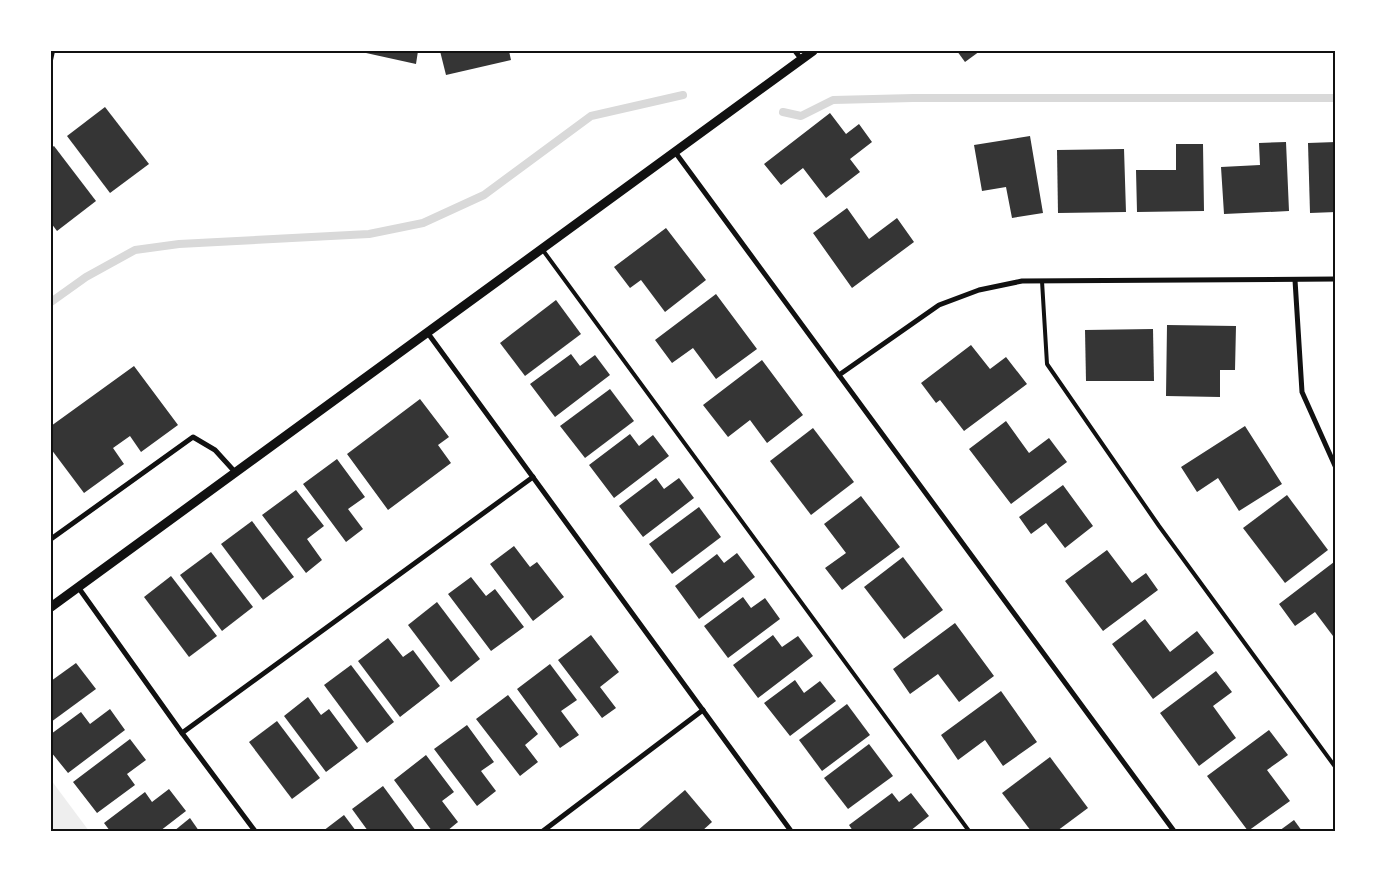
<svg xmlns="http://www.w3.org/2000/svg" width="1387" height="882" font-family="'Source Serif 4',serif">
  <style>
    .green { fill: #eee }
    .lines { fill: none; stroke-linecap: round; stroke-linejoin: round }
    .stream { stroke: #d9d9d9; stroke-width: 8 }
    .building { fill: #353535 }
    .service { stroke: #111; stroke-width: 4 }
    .minor { stroke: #111; stroke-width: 5 }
    .tertiary { stroke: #111; stroke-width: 9 }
    .neatline { fill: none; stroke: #111; stroke-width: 2 }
  </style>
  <rect width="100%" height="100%" fill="#fff"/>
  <path class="green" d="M 51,780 L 89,831 L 51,831 Z"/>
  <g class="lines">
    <g class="stream">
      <path d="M 783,112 L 801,116 L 833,100 L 913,98 L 1336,98"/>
      <path d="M 51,302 L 86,277 L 135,250 L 179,244 L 369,234 L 423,223 L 484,195 L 591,116 L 683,95"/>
    </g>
  </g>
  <g class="building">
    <path d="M 357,51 L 418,51 L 416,64 Z"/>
    <path d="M 440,51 L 509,51 L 511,60 L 446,75 Z"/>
    <path d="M 957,51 L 980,51 L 965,62 Z"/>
    <path d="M 105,107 L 149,164 L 110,193 L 67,136 Z"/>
    <path d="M 830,113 L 846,134 L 859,124 L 872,142 L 850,159 L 860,172 L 826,198 L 803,168 L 781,185 L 764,164 Z"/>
    <path d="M 1030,136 L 1043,213 L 1012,218 L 1006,187 L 982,191 L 974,145 Z"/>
    <path d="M 1286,142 L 1289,211 L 1224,214 L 1221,167 L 1260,165 L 1259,143 Z"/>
    <path d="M 1336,142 L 1336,212 L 1310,213 L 1308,143 Z"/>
    <path d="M 1176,144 L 1203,144 L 1204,211 L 1137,212 L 1136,170 L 1176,170 Z"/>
    <path d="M 54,146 L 96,201 L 57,231 L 51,223 L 51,148 Z"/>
    <path d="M 1124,149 L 1126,212 L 1058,213 L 1057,150 Z"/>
    <path d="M 847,208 L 869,239 L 897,218 L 914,242 L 852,288 L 813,233 Z"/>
    <path d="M 666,228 L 706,280 L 665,312 L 641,280 L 630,288 L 614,267 Z"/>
    <path d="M 716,294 L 757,349 L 716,379 L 693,348 L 672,363 L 655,340 Z"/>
    <path d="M 556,300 L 581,334 L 525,376 L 500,343 Z"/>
    <path d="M 1167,325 L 1236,326 L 1235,370 L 1220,370 L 1220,397 L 1166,396 Z"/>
    <path d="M 1153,329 L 1154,381 L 1086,381 L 1085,330 Z"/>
    <path d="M 971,345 L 990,369 L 1006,357 L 1027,384 L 964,431 L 940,400 L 936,403 L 921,383 Z"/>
    <path d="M 571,354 L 580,366 L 595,355 L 610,375 L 555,417 L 530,384 Z"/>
    <path d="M 762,360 L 803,415 L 767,443 L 750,420 L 728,437 L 703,405 Z"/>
    <path d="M 134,366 L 178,425 L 141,452 L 130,436 L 113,448 L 124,464 L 84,493 L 51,449 L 51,426 Z"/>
    <path d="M 610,389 L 634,421 L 585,458 L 560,426 Z"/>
    <path d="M 420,399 L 449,437 L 438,445 L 451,463 L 388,510 L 347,454 Z"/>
    <path d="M 1006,421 L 1029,453 L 1049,438 L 1067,462 L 1011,504 L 969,449 Z"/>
    <path d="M 1245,426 L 1282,484 L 1239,511 L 1218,478 L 1197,492 L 1181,467 Z"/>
    <path d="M 813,428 L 854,482 L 811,515 L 770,461 Z"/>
    <path d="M 630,434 L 639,446 L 653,435 L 669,456 L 614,498 L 589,465 Z"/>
    <path d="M 337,459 L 365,497 L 348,509 L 363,529 L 346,542 L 303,484 Z"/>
    <path d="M 656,478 L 664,489 L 679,478 L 694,498 L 643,537 L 619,506 Z"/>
    <path d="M 1063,485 L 1093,526 L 1065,548 L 1046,523 L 1031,534 L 1019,517 Z"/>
    <path d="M 296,490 L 324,526 L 307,539 L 322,560 L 306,573 L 262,515 Z"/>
    <path d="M 1287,495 L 1328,550 L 1285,583 L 1243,528 Z"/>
    <path d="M 861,496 L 900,547 L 842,590 L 825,568 L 846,553 L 824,524 Z"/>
    <path d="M 699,507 L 721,537 L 672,574 L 649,544 Z"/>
    <path d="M 252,521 L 294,577 L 263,600 L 221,544 Z"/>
    <path d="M 514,546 L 530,567 L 537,562 L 564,597 L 533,621 L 490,564 Z"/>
    <path d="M 1107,550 L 1132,583 L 1146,573 L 1158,590 L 1103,631 L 1065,581 Z"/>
    <path d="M 211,552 L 253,607 L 222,631 L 180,575 Z"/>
    <path d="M 737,553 L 755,577 L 699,619 L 675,586 L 717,554 L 724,563 Z"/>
    <path d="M 903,557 L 943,610 L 904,639 L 864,587 Z"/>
    <path d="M 1334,562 L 1336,564 L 1336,640 L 1315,612 L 1295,626 L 1279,604 Z"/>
    <path d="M 171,576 L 217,636 L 189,657 L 144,597 Z"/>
    <path d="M 471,577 L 486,596 L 495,589 L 524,627 L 491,651 L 448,594 Z"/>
    <path d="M 743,597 L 751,608 L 765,598 L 780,619 L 728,658 L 704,626 Z"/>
    <path d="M 437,602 L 480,659 L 451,682 L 408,625 Z"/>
    <path d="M 1145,619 L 1170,652 L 1197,631 L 1214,653 L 1153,699 L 1112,644 Z"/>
    <path d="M 955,623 L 994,676 L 959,702 L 938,674 L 910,694 L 893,669 Z"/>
    <path d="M 591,635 L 619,672 L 600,687 L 616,708 L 602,718 L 558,660 Z"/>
    <path d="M 773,635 L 782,647 L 798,636 L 813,656 L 758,698 L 733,665 Z"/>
    <path d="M 388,638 L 403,657 L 413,650 L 440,686 L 400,717 L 358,661 Z"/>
    <path d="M 76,663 L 96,689 L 51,722 L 51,681 Z"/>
    <path d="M 550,664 L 577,700 L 561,711 L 579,735 L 560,748 L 517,689 Z"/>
    <path d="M 351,665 L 394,722 L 367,743 L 324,685 Z"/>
    <path d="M 1216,671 L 1232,692 L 1213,706 L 1236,738 L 1199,766 L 1160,713 Z"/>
    <path d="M 795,680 L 804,693 L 820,681 L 836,701 L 790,736 L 764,703 Z"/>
    <path d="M 1001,691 L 1037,742 L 1003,766 L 985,740 L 958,760 L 941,735 Z"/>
    <path d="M 508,695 L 538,734 L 525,745 L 538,762 L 520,776 L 476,719 Z"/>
    <path d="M 308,697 L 321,715 L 329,709 L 358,748 L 326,772 L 284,716 Z"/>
    <path d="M 847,704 L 870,735 L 822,771 L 799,740 Z"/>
    <path d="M 110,709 L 125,730 L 68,773 L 51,752 L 51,734 L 81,712 L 90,724 Z"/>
    <path d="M 277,721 L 320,778 L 292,799 L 249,742 Z"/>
    <path d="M 467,725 L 494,762 L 481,771 L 496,791 L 477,806 L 434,749 Z"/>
    <path d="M 1269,730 L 1288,755 L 1267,770 L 1290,801 L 1248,831 L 1207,776 Z"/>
    <path d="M 130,739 L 146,760 L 127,774 L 135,785 L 97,813 L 73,782 Z"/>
    <path d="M 869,744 L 893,776 L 848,809 L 824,778 Z"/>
    <path d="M 426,755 L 454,792 L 442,801 L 458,822 L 447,831 L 432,831 L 394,780 Z"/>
    <path d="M 1050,757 L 1088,808 L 1057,831 L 1031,831 L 1002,793 Z"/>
    <path d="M 383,786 L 416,831 L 368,831 L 352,809 Z"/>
    <path d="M 169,789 L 186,811 L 160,831 L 110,831 L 104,823 L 145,792 L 152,802 Z"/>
    <path d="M 685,790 L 712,822 L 702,831 L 637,831 Z"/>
    <path d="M 892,793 L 899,802 L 911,793 L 929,816 L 910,831 L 853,831 L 849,825 Z"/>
    <path d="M 344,815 L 356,831 L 323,831 Z"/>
    <path d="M 190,818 L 199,831 L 174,831 Z"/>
    <path d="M 1294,820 L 1302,831 L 1279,831 Z"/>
  </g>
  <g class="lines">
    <g class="service">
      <path d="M 51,60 L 53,51"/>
      <path d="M 542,249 L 969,831"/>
      <path d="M 1042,281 L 1047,364 L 1159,526 L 1336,768"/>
    </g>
    <g class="minor">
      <path d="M 795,51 L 802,60"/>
      <path d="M 675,152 L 1174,831"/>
      <path d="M 1295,280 L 1302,392 L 1336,468"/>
      <path d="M 427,332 L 791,831"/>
      <path d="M 839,375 L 939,305 L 979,290 L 1022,281 L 1336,279"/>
      <path d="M 51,539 L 193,437 L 215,450 L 235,472"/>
      <path d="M 78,587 L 182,733 L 255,831"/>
      <path d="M 182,733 L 533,477"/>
      <path d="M 543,831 L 703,710"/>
    </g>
    <path class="tertiary" d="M 51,607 L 813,51"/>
  </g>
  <rect width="1387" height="882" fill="none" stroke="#ffffff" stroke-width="105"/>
  <rect x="52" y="52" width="1282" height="778" class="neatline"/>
</svg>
